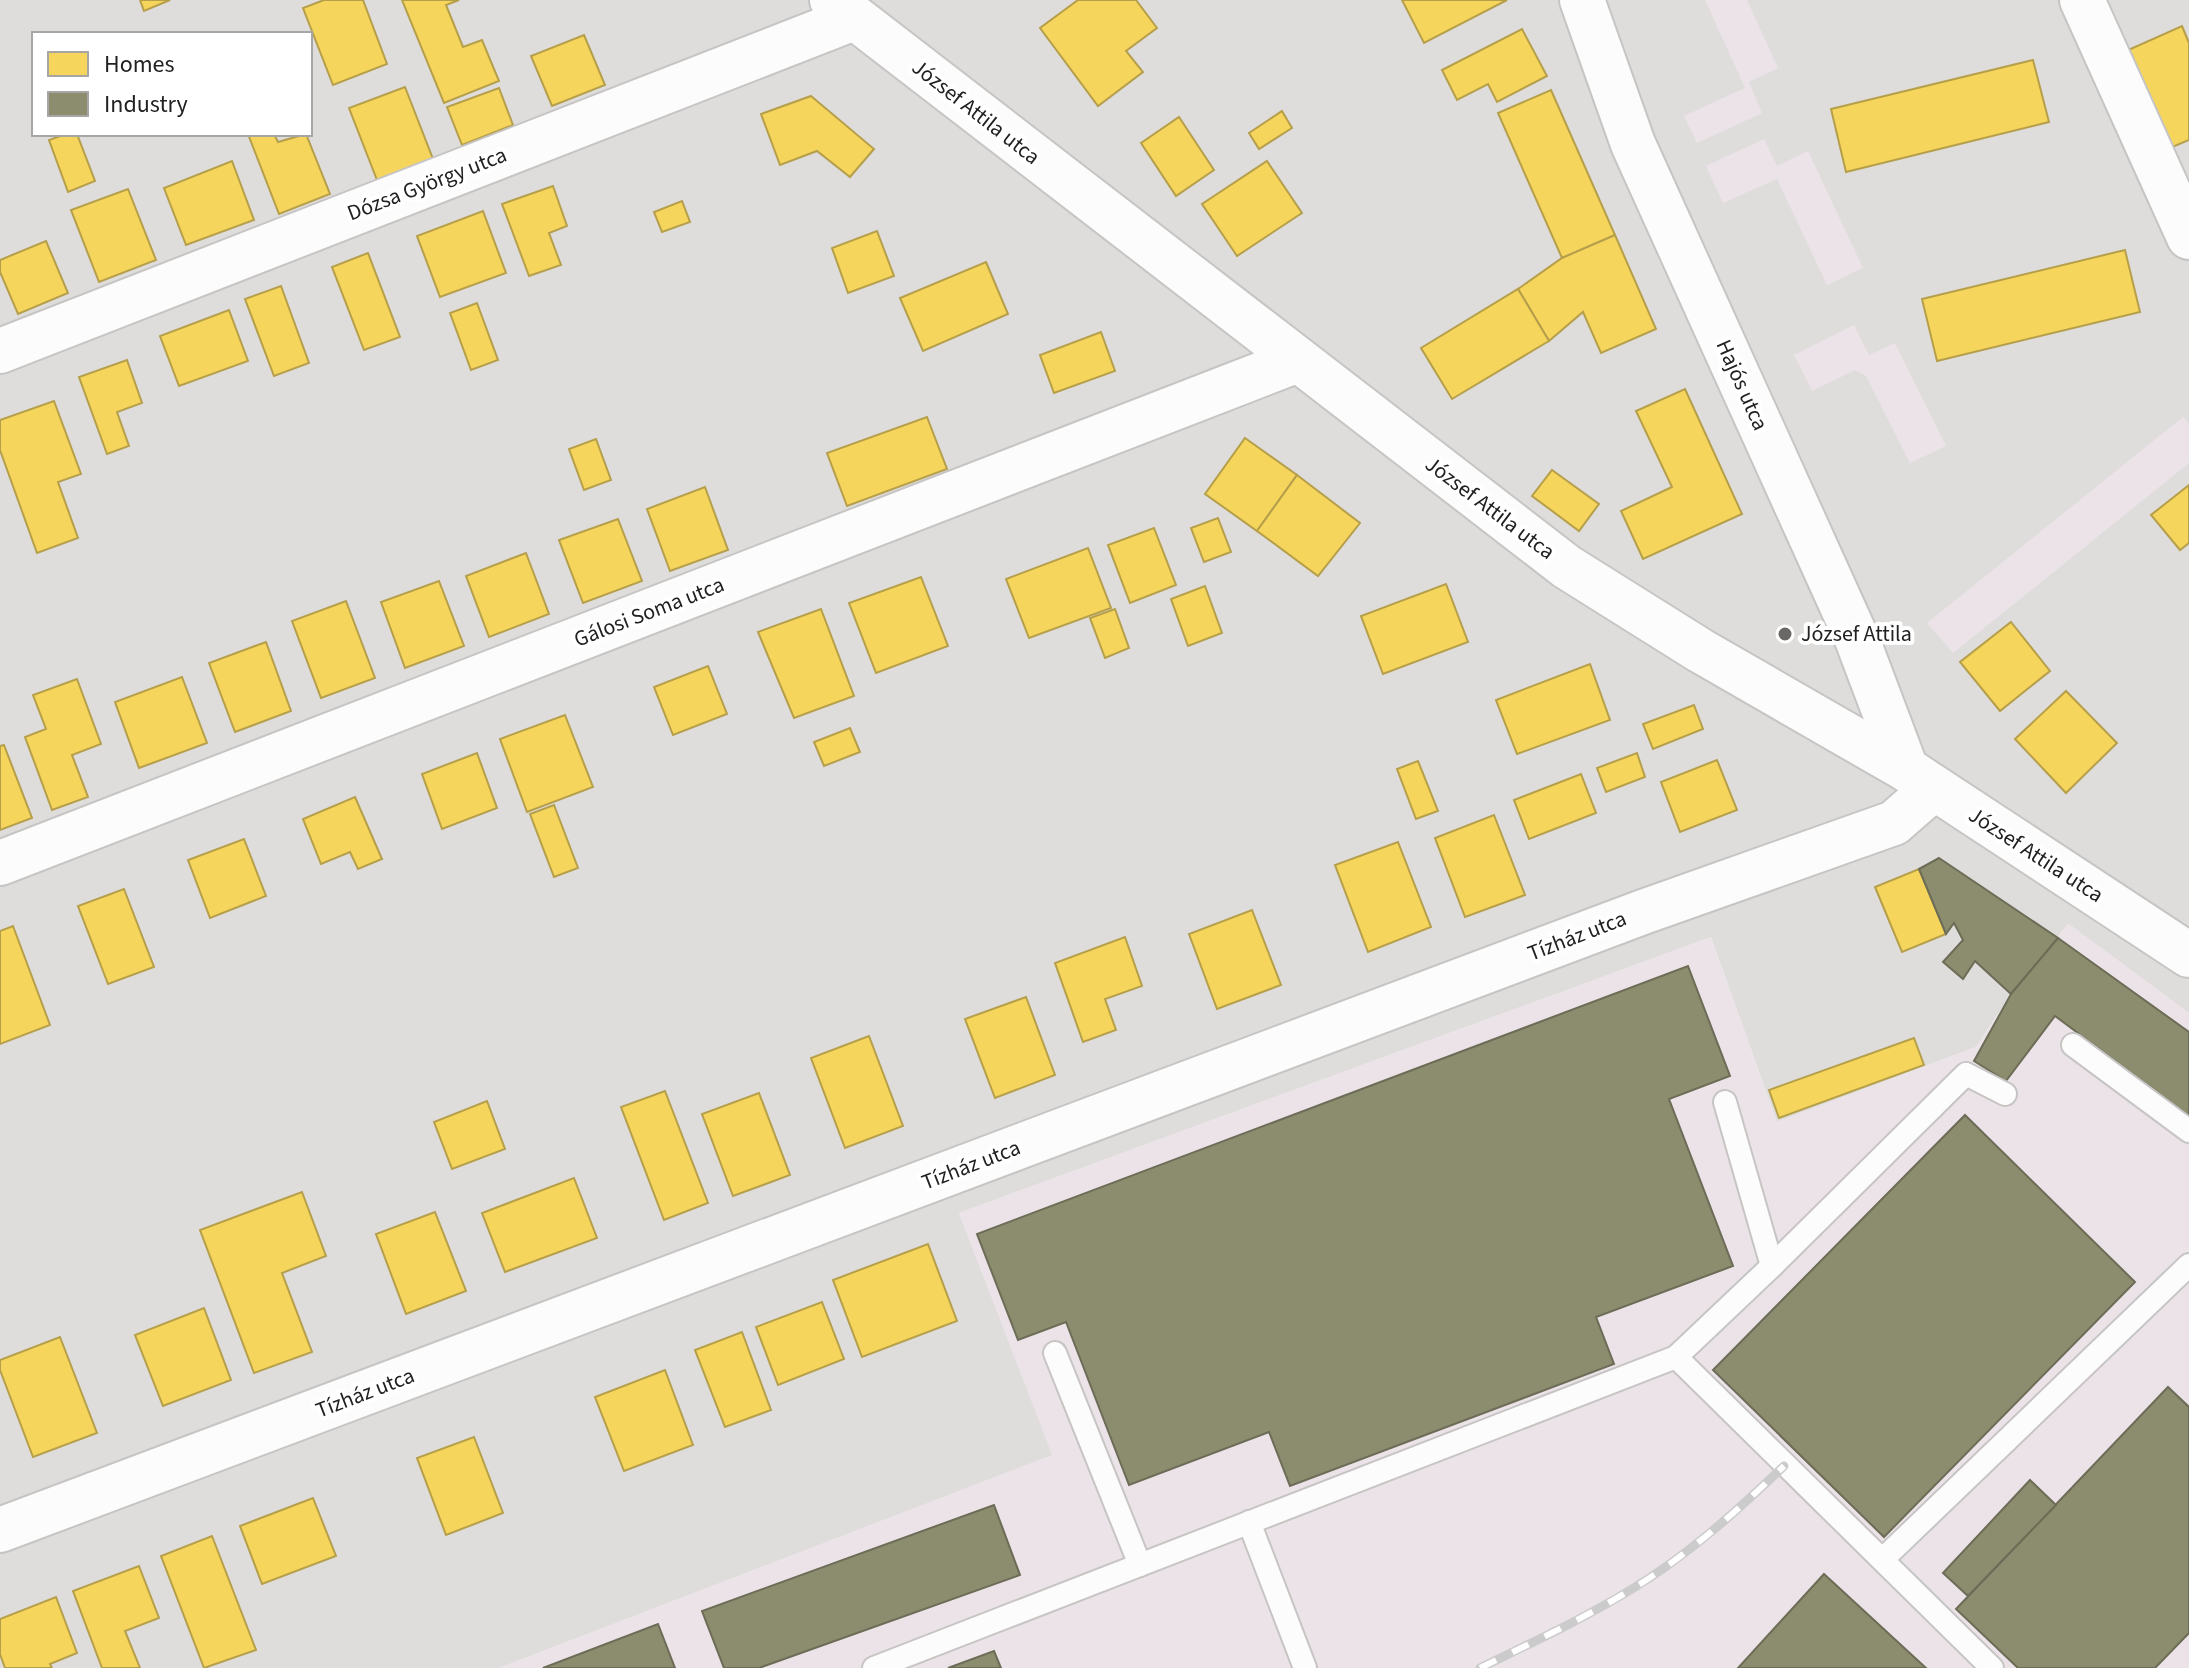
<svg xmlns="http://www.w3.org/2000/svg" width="2189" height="1668" font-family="'Source Sans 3',sans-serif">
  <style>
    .residential { fill: #dedddb; fill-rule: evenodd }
    .industrial { fill: #ece3e9 }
    .homes { fill: #f6d55c; stroke: #b69f4a; stroke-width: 2 }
    .industry { fill: #8c8c6e; stroke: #6c6c57; stroke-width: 2 }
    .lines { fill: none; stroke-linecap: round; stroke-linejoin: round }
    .service-casing { stroke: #c6c5c4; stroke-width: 26 }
    .minor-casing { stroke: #c6c5c4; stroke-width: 48 }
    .tertiary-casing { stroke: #c6c5c4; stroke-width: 48 }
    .service { stroke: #fdfcfc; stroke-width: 22 }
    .minor { stroke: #fdfcfc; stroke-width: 44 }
    .tertiary { stroke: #fdfcfc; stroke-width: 44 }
    .rail-casing { stroke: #cbcbcb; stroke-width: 9 }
    .rail { stroke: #fff; stroke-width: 6; stroke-dasharray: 18; stroke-linecap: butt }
    .poi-dot { fill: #696867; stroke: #fff; stroke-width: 3 }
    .labels { text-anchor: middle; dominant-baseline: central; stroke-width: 8; stroke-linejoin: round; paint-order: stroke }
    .street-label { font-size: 22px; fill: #212121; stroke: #fff }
    .poi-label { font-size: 22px; fill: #212121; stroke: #fff; text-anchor: start }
  </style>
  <rect width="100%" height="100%" fill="#efedea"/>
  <path class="residential" d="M 0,0 L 2189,0 L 2189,1013 L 2068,924 L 2011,994 L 1976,1047 L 1777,1122 L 1711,937 L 959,1213 L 1053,1455 L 499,1668 L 0,1668 ZM 34,34 L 310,34 L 310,134 L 34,134 Z"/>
  <g class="industrial">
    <path d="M 1705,0 L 1747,0 L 1778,68 L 1749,82 L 1762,113 L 1697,143 L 1684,116 L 1745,88 Z"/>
    <path d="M 1764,139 L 1777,166 L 1808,151 L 1863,268 L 1827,285 L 1777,179 L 1723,203 L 1706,166 Z"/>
    <path d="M 1854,325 L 1869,355 L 1895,343 L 1946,446 L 1910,463 L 1866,376 L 1855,370 L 1812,391 L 1794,355 Z"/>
    <path d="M 2183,417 L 2189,424 L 2189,463 L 1953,653 L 1927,623 Z"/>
    <path d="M 2069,924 L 2189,1013 L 2189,1668 L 499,1668 L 1052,1455 L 959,1213 L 1711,937 L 1777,1122 L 1976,1047 L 2011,994 Z"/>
  </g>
  <g class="homes">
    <path d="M 140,0 L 170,0 L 144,11 Z"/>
    <path d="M 324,0 L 363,0 L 387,64 L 333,85 L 303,8 Z"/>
    <path d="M 402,0 L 459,0 L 446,5 L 463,47 L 482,40 L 499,81 L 444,103 Z"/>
    <path d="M 1078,0 L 1136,0 L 1157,28 L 1126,51 L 1143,72 L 1098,106 L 1040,28 Z"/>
    <path d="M 1402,0 L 1507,0 L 1424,43 Z"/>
    <path d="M 2182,26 L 2189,43 L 2189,140 L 2170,148 L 2126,51 Z"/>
    <path d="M 1522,29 L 1547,76 L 1497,102 L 1488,84 L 1457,100 L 1442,70 Z"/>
    <path d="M 584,35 L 605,85 L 552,106 L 531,56 Z"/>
    <path d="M 2033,60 L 2049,122 L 1846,172 L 1831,109 Z"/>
    <path d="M 405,87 L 433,159 L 377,180 L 349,108 Z"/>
    <path d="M 499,88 L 513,125 L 462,145 L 447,107 Z"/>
    <path d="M 1551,90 L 1615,235 L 1562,258 L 1498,113 Z"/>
    <path d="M 811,96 L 874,149 L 850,177 L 817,151 L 780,165 L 761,114 Z"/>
    <path d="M 1282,111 L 1292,128 L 1259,149 L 1249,133 Z"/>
    <path d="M 1179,117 L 1214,170 L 1176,196 L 1141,143 Z"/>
    <path d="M 66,134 L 77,134 L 95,181 L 68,192 L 49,140 Z"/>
    <path d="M 248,134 L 274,134 L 278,142 L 306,134 L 330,194 L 279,214 Z"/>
    <path d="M 232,161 L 254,220 L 186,245 L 164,188 Z"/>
    <path d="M 1267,161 L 1302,213 L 1237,256 L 1202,204 Z"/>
    <path d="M 553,186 L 567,226 L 549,233 L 561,265 L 529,276 L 502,204 Z"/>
    <path d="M 128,189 L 156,260 L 99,282 L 71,210 Z"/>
    <path d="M 682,201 L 690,222 L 662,232 L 654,212 Z"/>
    <path d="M 483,211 L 506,273 L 440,297 L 417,236 Z"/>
    <path d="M 877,231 L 894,276 L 848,293 L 832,248 Z"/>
    <path d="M 1615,235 L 1656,329 L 1601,353 L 1583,312 L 1549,341 L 1518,289 L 1562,258 Z"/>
    <path d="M 46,241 L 68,293 L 18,314 L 0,272 L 0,260 Z"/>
    <path d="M 2125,250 L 2140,312 L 1937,361 L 1922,299 Z"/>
    <path d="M 368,253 L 400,337 L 364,350 L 332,267 Z"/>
    <path d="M 986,262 L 1008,314 L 923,351 L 900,298 Z"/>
    <path d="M 281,286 L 309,363 L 274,376 L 245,299 Z"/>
    <path d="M 1518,289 L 1549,341 L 1452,399 L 1421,348 Z"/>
    <path d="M 477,303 L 498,360 L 471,370 L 450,313 Z"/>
    <path d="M 229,310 L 248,361 L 179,386 L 160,336 Z"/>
    <path d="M 1101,332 L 1115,371 L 1054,393 L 1040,355 Z"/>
    <path d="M 127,360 L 142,403 L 117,412 L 129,446 L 107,454 L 79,377 Z"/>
    <path d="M 1685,389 L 1742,514 L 1643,559 L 1621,511 L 1672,487 L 1636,411 Z"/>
    <path d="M 54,401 L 81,474 L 58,482 L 78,538 L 37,553 L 0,450 L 0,420 Z"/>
    <path d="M 927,417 L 947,469 L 847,506 L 827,453 Z"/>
    <path d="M 1245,438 L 1297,475 L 1257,531 L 1205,494 Z"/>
    <path d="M 596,439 L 611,480 L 584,490 L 569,449 Z"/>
    <path d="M 1552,470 L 1599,504 L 1579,531 L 1532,496 Z"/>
    <path d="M 1297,475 L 1360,523 L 1318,576 L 1257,531 Z"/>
    <path d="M 2189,485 L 2189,543 L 2180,550 L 2151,515 Z"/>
    <path d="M 705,487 L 728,550 L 670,571 L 647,509 Z"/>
    <path d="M 1218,518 L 1231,552 L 1204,562 L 1191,528 Z"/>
    <path d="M 618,519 L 642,581 L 583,603 L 559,540 Z"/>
    <path d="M 1154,528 L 1176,585 L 1130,603 L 1108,545 Z"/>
    <path d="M 1088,548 L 1111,608 L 1029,638 L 1006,579 Z"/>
    <path d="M 526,553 L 549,614 L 489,637 L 466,576 Z"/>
    <path d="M 921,577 L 948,646 L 876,673 L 849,603 Z"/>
    <path d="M 439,581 L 464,646 L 405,668 L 381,602 Z"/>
    <path d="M 1446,584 L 1468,642 L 1383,674 L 1361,616 Z"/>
    <path d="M 1205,586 L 1222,633 L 1188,646 L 1171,599 Z"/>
    <path d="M 346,601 L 375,678 L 321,698 L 292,621 Z"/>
    <path d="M 821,609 L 854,696 L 794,718 L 758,632 Z"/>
    <path d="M 1115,609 L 1129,648 L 1105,658 L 1090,618 Z"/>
    <path d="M 2011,622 L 2050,671 L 2000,711 L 1960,662 Z"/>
    <path d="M 266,642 L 291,711 L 235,732 L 209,663 Z"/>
    <path d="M 1590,664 L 1610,720 L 1517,754 L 1496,700 Z"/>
    <path d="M 708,666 L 727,714 L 673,735 L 654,687 Z"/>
    <path d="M 182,677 L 207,743 L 139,768 L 115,702 Z"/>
    <path d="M 77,679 L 101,744 L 72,755 L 88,797 L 52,810 L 25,737 L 46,729 L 33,695 Z"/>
    <path d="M 2066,691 L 2117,743 L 2066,793 L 2015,739 Z"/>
    <path d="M 1694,705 L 1703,729 L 1653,749 L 1643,724 Z"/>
    <path d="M 565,715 L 593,787 L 527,812 L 500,739 Z"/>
    <path d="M 850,728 L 860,752 L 824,766 L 814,742 Z"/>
    <path d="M 4,745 L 32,818 L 0,830 L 0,746 Z"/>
    <path d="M 477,753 L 497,808 L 442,829 L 422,774 Z"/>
    <path d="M 1637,753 L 1645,777 L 1606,792 L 1597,768 Z"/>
    <path d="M 1717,760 L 1737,810 L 1680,832 L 1661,782 Z"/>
    <path d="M 1418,761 L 1438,811 L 1416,819 L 1397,769 Z"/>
    <path d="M 1581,774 L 1596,813 L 1529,839 L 1514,800 Z"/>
    <path d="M 355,797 L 382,859 L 358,869 L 350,852 L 321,864 L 303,819 Z"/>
    <path d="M 554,805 L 578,868 L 554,877 L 530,814 Z"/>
    <path d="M 1494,815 L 1525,895 L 1465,917 L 1435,838 Z"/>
    <path d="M 244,839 L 266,896 L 210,918 L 188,860 Z"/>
    <path d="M 1398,842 L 1431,927 L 1368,952 L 1335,865 Z"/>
    <path d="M 1919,869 L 1946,934 L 1902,952 L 1875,887 Z"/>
    <path d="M 124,889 L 154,967 L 108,984 L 78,906 Z"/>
    <path d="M 1252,910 L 1281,985 L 1217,1009 L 1189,934 Z"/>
    <path d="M 13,926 L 50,1025 L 0,1044 L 0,931 Z"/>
    <path d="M 1125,937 L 1142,986 L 1105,999 L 1116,1030 L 1083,1042 L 1055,963 Z"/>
    <path d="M 1026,997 L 1055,1075 L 995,1098 L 965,1019 Z"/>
    <path d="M 869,1036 L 903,1126 L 845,1148 L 811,1058 Z"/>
    <path d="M 1914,1038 L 1924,1065 L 1779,1118 L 1769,1090 Z"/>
    <path d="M 665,1091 L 708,1203 L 664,1220 L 621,1107 Z"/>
    <path d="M 759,1093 L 790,1175 L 733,1196 L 702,1114 Z"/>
    <path d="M 487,1101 L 505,1149 L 452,1169 L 434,1122 Z"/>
    <path d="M 574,1178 L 597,1238 L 505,1272 L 482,1213 Z"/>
    <path d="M 302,1192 L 326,1256 L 282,1273 L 312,1352 L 254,1373 L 200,1230 Z"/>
    <path d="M 435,1212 L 466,1291 L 406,1314 L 376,1234 Z"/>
    <path d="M 928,1244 L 957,1321 L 862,1357 L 833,1280 Z"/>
    <path d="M 822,1302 L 844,1359 L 778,1385 L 756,1327 Z"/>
    <path d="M 204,1308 L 231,1380 L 163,1406 L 135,1335 Z"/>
    <path d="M 742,1332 L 771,1410 L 725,1427 L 695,1350 Z"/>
    <path d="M 60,1337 L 97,1433 L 33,1457 L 0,1370 L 0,1360 Z"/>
    <path d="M 665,1370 L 693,1445 L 624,1471 L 595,1397 Z"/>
    <path d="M 474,1437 L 503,1513 L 446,1535 L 417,1458 Z"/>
    <path d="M 313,1498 L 336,1556 L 262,1584 L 240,1526 Z"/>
    <path d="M 212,1536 L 256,1650 L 204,1668 L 161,1556 Z"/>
    <path d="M 139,1566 L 159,1618 L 125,1631 L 140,1668 L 102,1668 L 73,1591 Z"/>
    <path d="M 56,1597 L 77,1653 L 50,1664 L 52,1668 L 5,1668 L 0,1654 L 0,1619 Z"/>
  </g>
  <g class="industry">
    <path d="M 1939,858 L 2058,938 L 2011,994 L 1975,961 L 1963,979 L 1943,962 L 1963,940 L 1954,923 L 1946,934 L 1919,869 Z"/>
    <path d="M 2058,938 L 2189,1032 L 2189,1116 L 2055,1016 L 2006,1081 L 1974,1061 L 2011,994 Z"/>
    <path d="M 1688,966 L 1730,1076 L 1669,1099 L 1733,1266 L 1596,1317 L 1614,1364 L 1290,1486 L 1269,1432 L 1129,1485 L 1066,1322 L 1018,1340 L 977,1234 Z"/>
    <path d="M 1965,1115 L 2135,1282 L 1884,1537 L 1713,1370 Z"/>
    <path d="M 2168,1387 L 2189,1407 L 2189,1633 L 2155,1668 L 2018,1668 L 1956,1609 Z"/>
    <path d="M 2030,1480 L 2056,1505 L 1968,1596 L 1943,1573 Z"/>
    <path d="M 994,1505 L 1020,1575 L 759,1668 L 724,1668 L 702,1611 Z"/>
    <path d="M 1824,1574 L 1926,1668 L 1738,1668 Z"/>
    <path d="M 658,1624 L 675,1668 L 543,1668 Z"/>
    <path d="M 994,1651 L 1001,1668 L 948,1668 Z"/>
  </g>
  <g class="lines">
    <g class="service-casing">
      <g id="service">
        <path d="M 2073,1045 L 2189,1131"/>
        <path d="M 1772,1266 L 1966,1074 L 2005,1094"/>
        <path d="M 1055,1353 L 1140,1565"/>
        <path d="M 1676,1357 L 1992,1668"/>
        <path d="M 1249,1522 L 1305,1668"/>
        <path d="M 1883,1559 L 2189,1265"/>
        <path d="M 874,1668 L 1676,1357 L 1772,1266 L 1725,1102"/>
      </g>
    </g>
    <g class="minor-casing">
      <g id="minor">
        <path d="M 1582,0 L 1633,144 L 1857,639 L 1906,769"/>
        <path d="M 2082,0 L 2189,237"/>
        <path d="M 0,351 L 854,18"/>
        <path d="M 0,863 L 1298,360"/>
        <path d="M 0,1530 L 1643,912 L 1894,823 L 1934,788"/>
      </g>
    </g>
    <g class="tertiary-casing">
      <path id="tertiary" d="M 832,0 L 1567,567 L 1701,651 L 1906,769 L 2189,955"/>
    </g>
    <use href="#service" class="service"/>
    <use href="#minor" class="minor"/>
    <use href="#tertiary" class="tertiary"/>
    <g class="rail-casing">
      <path id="rail" d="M 1480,1668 C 1531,1643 1583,1619 1632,1589 C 1688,1555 1737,1511 1784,1466"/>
    </g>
    <use href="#rail" class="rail"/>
  </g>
  <circle class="poi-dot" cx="1785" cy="634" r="8"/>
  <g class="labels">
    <g class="street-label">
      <text transform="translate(976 112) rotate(38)">József Attila utca</text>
      <text transform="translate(427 184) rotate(-21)">Dózsa György utca</text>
      <text transform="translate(1742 385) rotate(66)">Hajós utca</text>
      <text transform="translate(1490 508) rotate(37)">József Attila utca</text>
      <text transform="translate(649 612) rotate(-21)">Gálosi Soma utca</text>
      <text transform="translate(2036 855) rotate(33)">József Attila utca</text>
      <text transform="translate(1577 936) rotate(-21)">Tízház utca</text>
      <text transform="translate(971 1165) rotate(-21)">Tízház utca</text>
      <text transform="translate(365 1393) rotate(-21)">Tízház utca</text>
    </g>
    <g class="poi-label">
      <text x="1801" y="634">József Attila</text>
    </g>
  </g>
  <rect x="32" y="32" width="280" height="104" fill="#ffffff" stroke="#a6a6a6" stroke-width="2"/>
  <rect x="48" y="52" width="40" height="24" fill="#f6d55c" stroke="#a6a6a6" stroke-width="2"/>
  <text x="104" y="72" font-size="24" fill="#212121">Homes</text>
  <rect x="48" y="92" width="40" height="24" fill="#8c8c6e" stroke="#a6a6a6" stroke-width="2"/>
  <text x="104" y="112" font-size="24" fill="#212121">Industry</text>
</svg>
